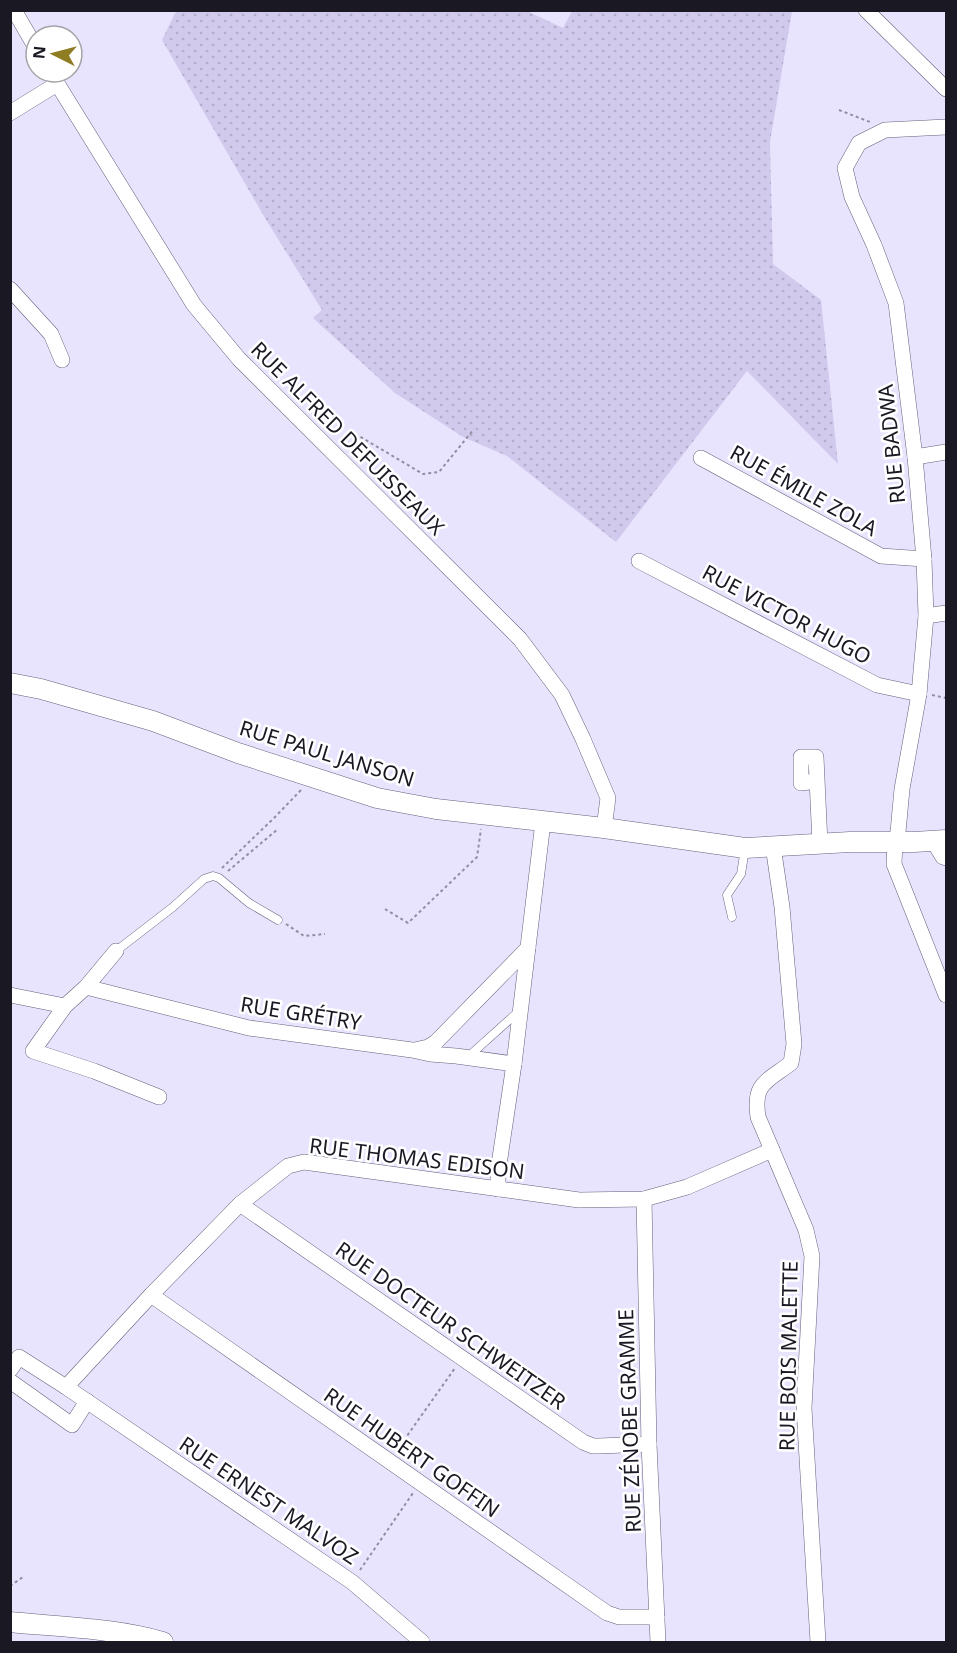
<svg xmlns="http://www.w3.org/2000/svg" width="957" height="1653" font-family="'Noto Sans',sans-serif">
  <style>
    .grass { fill: url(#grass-dots) }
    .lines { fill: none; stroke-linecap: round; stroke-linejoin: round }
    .service-casing { stroke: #65607b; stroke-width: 9 }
    .minor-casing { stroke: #65607b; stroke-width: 16 }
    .tertiary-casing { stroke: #65607b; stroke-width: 21 }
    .path { stroke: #918ea1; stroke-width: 2; stroke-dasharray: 3 3; stroke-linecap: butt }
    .service { stroke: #fff; stroke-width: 8 }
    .minor { stroke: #fff; stroke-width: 15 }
    .tertiary { stroke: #fff; stroke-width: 20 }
    .labels { text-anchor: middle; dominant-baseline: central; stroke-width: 5; stroke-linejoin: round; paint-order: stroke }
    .street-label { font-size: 21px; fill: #1a1823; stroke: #fff }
  </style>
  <defs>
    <pattern id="grass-dots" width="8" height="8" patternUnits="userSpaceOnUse" patternTransform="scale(1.5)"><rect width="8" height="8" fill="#d1caed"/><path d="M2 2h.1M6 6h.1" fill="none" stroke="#b3adcb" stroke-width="1.8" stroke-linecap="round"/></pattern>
  </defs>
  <rect width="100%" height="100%" fill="#e9e4fe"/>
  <path class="grass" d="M 178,11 L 525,10 L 563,28 L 572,11 L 792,11 L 770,142 L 773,264 L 821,300 L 838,464 L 747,371 L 616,542 L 507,456 L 463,437 L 395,393 L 313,318 L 322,310 L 265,218 L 162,40 L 175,13 Z"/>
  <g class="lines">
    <g class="service-casing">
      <g id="service">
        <path d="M 732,917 L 727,895 L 741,874 L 745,849"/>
        <path d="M 116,951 L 173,907 L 204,879 L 213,876 L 219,878 L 249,903 L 278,920"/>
        <path d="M 469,1056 L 518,1012"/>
      </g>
    </g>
    <g class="minor-casing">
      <g id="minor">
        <path d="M 14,10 L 36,48"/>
        <path d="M 866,10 L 946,89"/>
        <path d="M 50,72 L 194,305 L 239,359 L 520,639 L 562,695 L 583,739 L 608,798 L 604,828"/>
        <path d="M 10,113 L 57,84"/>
        <path d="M 946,127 L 885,130 L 859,143 L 845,168 L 852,197 L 874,245 L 896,303 L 915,457 L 924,559 L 926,616 L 919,694 L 902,789 L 898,832 L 895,842 L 894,864 L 946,995"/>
        <path d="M 10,289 L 51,334 L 62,360"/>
        <path d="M 915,457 L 946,452"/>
        <path d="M 701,458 L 881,556 L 924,559"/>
        <path d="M 639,561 L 877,685 L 919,694"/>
        <path d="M 926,616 L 946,613"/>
        <path d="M 817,781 L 801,783 L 801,757 L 816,757 L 820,844"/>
        <path d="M 933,841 L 943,857 L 946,858"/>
        <path d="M 773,846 L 782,907 L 794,1044 L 791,1063 C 766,1082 753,1083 758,1117 L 806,1230 L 812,1256 L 804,1408 L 818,1642"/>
        <path d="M 116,951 L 86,987 L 65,1006 L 33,1051 L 94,1071 L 159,1097"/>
        <path d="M 86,987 L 249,1028 L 412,1050 L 430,1054 L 456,1056 L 514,1064"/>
        <path d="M 10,995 L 65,1006"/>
        <path d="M 415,1050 L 428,1047 L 436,1042 L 528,948"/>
        <path d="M 498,1189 L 498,1171 L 514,1064 L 543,822"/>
        <path d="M 644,1199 L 649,1444 L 658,1642"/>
        <path d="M 240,1204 L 583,1442 L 593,1446 L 599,1446 L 649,1444"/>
        <path d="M 151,1295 L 607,1613 L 619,1617 L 657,1617"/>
        <path d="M 10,1370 L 19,1357 L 66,1387 L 352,1582 L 422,1642"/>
        <path d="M 10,1381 L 72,1425 L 87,1401"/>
        <path d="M 66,1387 L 151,1295 L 240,1204 L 288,1166 L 304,1162 L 579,1200 L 644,1199 L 687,1187 L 772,1150"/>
      </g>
    </g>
    <g class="tertiary-casing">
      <g id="tertiary">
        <path d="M 10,683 L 41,689 L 153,721 L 238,753 L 377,798 L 436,809 L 604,828 L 745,848 L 850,842 L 914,842 L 946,840"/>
        <path d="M 10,1622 C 61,1627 114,1628 163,1642"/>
      </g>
    </g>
    <g class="path">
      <path d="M 839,110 L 870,122"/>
      <path d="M 347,447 L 359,436 L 423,474 L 439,472 L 474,429"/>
      <path d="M 932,695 L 946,698"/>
      <path d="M 222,868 L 274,818 L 301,790"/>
      <path d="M 228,871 L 278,829"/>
      <path d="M 385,909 L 408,923 L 477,857 L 481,829"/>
      <path d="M 286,924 L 304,936 L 325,934"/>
      <path d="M 397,1450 L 455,1368"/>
      <path d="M 360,1570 L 413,1493"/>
      <path d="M 10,1586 L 23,1577"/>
    </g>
    <use href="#service" class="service"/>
    <use href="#minor" class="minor"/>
    <use href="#tertiary" class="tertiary"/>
  </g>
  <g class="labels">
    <g class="street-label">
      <text transform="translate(348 438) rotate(45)">RUE ALFRED DEFUISSEAUX</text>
      <text transform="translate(891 444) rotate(-96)">RUE BADWA</text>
      <text transform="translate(804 490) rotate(29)">RUE ÉMILE ZOLA</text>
      <text transform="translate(787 614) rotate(28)">RUE VICTOR HUGO</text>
      <text transform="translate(327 753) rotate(17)">RUE PAUL JANSON</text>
      <text transform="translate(301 1013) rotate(9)">RUE GRÉTRY</text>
      <text transform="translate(417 1158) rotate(7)">RUE THOMAS EDISON</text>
      <text transform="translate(451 1325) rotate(35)">RUE DOCTEUR SCHWEITZER</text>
      <text transform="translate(788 1356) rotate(-89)">RUE BOIS MALETTE</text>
      <text transform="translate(629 1421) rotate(-92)">RUE ZÉNOBE GRAMME</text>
      <text transform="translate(412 1452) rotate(35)">RUE HUBERT GOFFIN</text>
      <text transform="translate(269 1500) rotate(34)">RUE ERNEST MALVOZ</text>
    </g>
  </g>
  <rect width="957" height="1653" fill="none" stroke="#1a1823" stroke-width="24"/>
  <g transform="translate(54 54) rotate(276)"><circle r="28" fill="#ffffff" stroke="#a3a3a7" stroke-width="1.5"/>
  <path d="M0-4.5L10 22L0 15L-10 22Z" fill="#8e7d23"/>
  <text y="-9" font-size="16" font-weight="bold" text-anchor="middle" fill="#1a1823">N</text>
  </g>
</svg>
